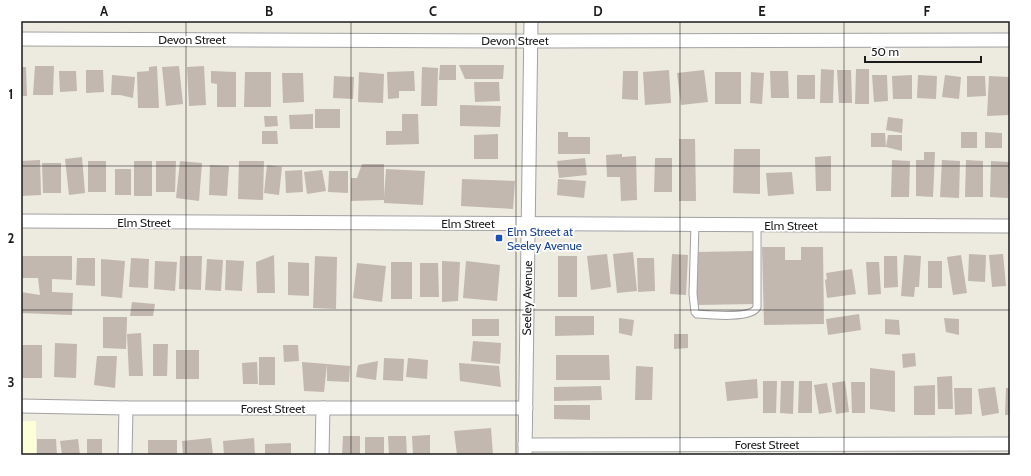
<svg xmlns="http://www.w3.org/2000/svg" width="1031" height="476" font-family="Cabin,sans-serif">
  <style>
    .education { fill: #fdffd8 }
    .building { fill: #c2b8b0 }
    .lines { fill: none; stroke-linecap: round; stroke-linejoin: round }
    .lane-casing { stroke: #a2a2a2; stroke-width: 9 }
    .street-casing { stroke: #a2a2a2; stroke-width: 15 }
    .lane { stroke: #fff; stroke-width: 7 }
    .street { stroke: #fff; stroke-width: 13 }
    .grid { fill: none; stroke: #1b1b1b; stroke-width: 1; stroke-opacity: 0.55 }
    .transit-dot { fill: #1a4fb4; stroke: #fff; stroke-width: 1.5 }
    .labels { text-anchor: middle; dominant-baseline: central; stroke-width: 3.5; stroke-linejoin: round; paint-order: stroke }
    .street-label { font-size: 12px; fill: #1b1b1b; stroke: #fff }
    .transit-label { font-size: 12px; fill: #164399; stroke: #fff; text-anchor: start }
    .neatline { fill: none; stroke: #1b1b1b; stroke-width: 1.5 }
    .grid-label { font-size: 13px; text-anchor: middle; font-weight: bold; fill: #1b1b1b }
  </style>
  <rect width="100%" height="100%" fill="#edeae0"/>
  <rect class="education" x="21" y="421" width="15" height="34"/>
  <g class="building">
    <path d="M 440,65 L 456,65 L 456,80 L 439,80 Z"/>
    <path d="M 459,65 L 504,65 L 503,79 L 465,79 Z"/>
    <path d="M 35,66 L 54,66 L 53,95 L 33,95 Z"/>
    <path d="M 157,66 L 159,108 L 138,108 L 137,72 L 149,71 L 149,67 Z"/>
    <path d="M 179,66 L 183,104 L 166,106 L 162,67 Z"/>
    <path d="M 204,66 L 206,105 L 189,106 L 187,67 Z"/>
    <path d="M 21,67 L 26,67 L 27,96 L 21,96 Z"/>
    <path d="M 422,67 L 438,68 L 437,106 L 421,106 Z"/>
    <path d="M 821,69 L 834,70 L 833,103 L 820,103 Z"/>
    <path d="M 856,69 L 869,69 L 869,104 L 855,104 Z"/>
    <path d="M 86,70 L 103,70 L 104,92 L 86,93 Z"/>
    <path d="M 669,70 L 671,103 L 645,105 L 643,72 Z"/>
    <path d="M 704,70 L 708,102 L 681,105 L 677,73 Z"/>
    <path d="M 837,70 L 851,70 L 852,103 L 839,103 Z"/>
    <path d="M 59,71 L 76,71 L 77,91 L 60,92 Z"/>
    <path d="M 211,71 L 236,72 L 236,107 L 217,107 L 217,84 L 211,83 Z"/>
    <path d="M 414,71 L 415,91 L 399,91 L 399,98 L 388,99 L 387,72 Z"/>
    <path d="M 623,71 L 638,71 L 638,100 L 622,99 Z"/>
    <path d="M 770,71 L 788,71 L 789,98 L 771,98 Z"/>
    <path d="M 245,72 L 271,72 L 271,107 L 244,107 Z"/>
    <path d="M 359,72 L 384,74 L 383,103 L 358,102 Z"/>
    <rect x="715" y="72" width="26" height="32"/>
    <path d="M 751,72 L 764,73 L 762,104 L 750,103 Z"/>
    <path d="M 282,73 L 303,73 L 304,102 L 283,103 Z"/>
    <path d="M 112,75 L 135,77 L 133,98 L 120,95 L 111,95 Z"/>
    <rect x="797" y="75" width="18" height="24"/>
    <path d="M 872,75 L 887,75 L 888,101 L 874,102 Z"/>
    <path d="M 912,75 L 912,99 L 893,99 L 892,76 Z"/>
    <path d="M 918,75 L 937,76 L 936,99 L 917,98 Z"/>
    <path d="M 945,75 L 961,77 L 959,99 L 942,97 Z"/>
    <path d="M 334,76 L 354,77 L 353,99 L 333,98 Z"/>
    <path d="M 967,76 L 985,76 L 986,96 L 967,97 Z"/>
    <path d="M 989,76 L 1009,77 L 1009,115 L 987,116 Z"/>
    <path d="M 474,82 L 499,82 L 500,101 L 475,102 Z"/>
    <path d="M 460,105 L 501,106 L 500,127 L 460,126 Z"/>
    <rect x="315" y="109" width="25" height="19"/>
    <path d="M 313,114 L 313,129 L 290,129 L 289,115 Z"/>
    <path d="M 402,114 L 418,114 L 419,144 L 386,145 L 386,131 L 402,131 Z"/>
    <path d="M 264,116 L 277,116 L 278,126 L 265,127 Z"/>
    <path d="M 888,117 L 903,119 L 902,133 L 886,130 Z"/>
    <path d="M 262,131 L 277,131 L 278,144 L 262,144 Z"/>
    <path d="M 558,132 L 568,132 L 568,137 L 590,137 L 590,154 L 558,154 Z"/>
    <rect x="961" y="132" width="16" height="16"/>
    <path d="M 985,132 L 1002,133 L 1002,148 L 985,148 Z"/>
    <path d="M 871,133 L 885,133 L 886,147 L 871,147 Z"/>
    <path d="M 498,134 L 498,159 L 474,159 L 474,135 Z"/>
    <path d="M 888,135 L 902,135 L 902,151 L 886,147 Z"/>
    <path d="M 679,139 L 695,139 L 696,201 L 679,201 Z"/>
    <path d="M 734,149 L 760,149 L 760,194 L 733,193 Z"/>
    <path d="M 924,152 L 935,152 L 933,197 L 916,196 L 916,160 L 924,160 Z"/>
    <path d="M 622,154 L 622,157 L 636,156 L 637,200 L 621,201 L 620,177 L 607,177 L 606,155 Z"/>
    <path d="M 831,156 L 831,191 L 816,191 L 815,157 Z"/>
    <path d="M 82,157 L 85,193 L 69,195 L 65,159 Z"/>
    <path d="M 585,158 L 587,175 L 559,178 L 557,161 Z"/>
    <path d="M 655,158 L 672,158 L 672,192 L 654,192 Z"/>
    <path d="M 40,160 L 41,195 L 21,196 L 21,161 Z"/>
    <path d="M 892,160 L 910,161 L 909,197 L 891,197 Z"/>
    <path d="M 942,160 L 960,161 L 959,198 L 940,197 Z"/>
    <path d="M 966,160 L 983,161 L 983,197 L 965,197 Z"/>
    <rect x="88" y="161" width="18" height="31"/>
    <rect x="134" y="161" width="18" height="35"/>
    <path d="M 156,161 L 176,161 L 175,192 L 156,192 Z"/>
    <path d="M 180,161 L 202,163 L 199,201 L 176,198 Z"/>
    <path d="M 239,161 L 264,161 L 263,200 L 238,199 Z"/>
    <path d="M 991,161 L 1009,162 L 1008,198 L 990,197 Z"/>
    <path d="M 42,163 L 61,163 L 61,193 L 43,193 Z"/>
    <path d="M 362,164 L 384,164 L 384,197 L 386,169 L 425,171 L 423,205 L 384,203 L 384,200 L 351,201 L 351,178 L 357,178 Z"/>
    <path d="M 210,165 L 229,166 L 227,196 L 209,195 Z"/>
    <path d="M 267,165 L 282,167 L 279,195 L 264,193 Z"/>
    <rect x="115" y="169" width="16" height="26"/>
    <path d="M 302,170 L 303,192 L 286,193 L 285,171 Z"/>
    <path d="M 322,170 L 326,191 L 307,194 L 304,172 Z"/>
    <path d="M 329,171 L 348,171 L 348,193 L 328,192 Z"/>
    <path d="M 792,172 L 794,194 L 768,196 L 766,173 Z"/>
    <path d="M 462,179 L 515,181 L 513,209 L 461,206 Z"/>
    <path d="M 558,179 L 586,181 L 584,198 L 557,195 Z"/>
    <path d="M 762,247 L 785,247 L 785,260 L 801,260 L 801,247 L 823,247 L 824,324 L 764,325 Z"/>
    <path d="M 753,251 L 754,304 L 697,305 L 696,252 Z"/>
    <path d="M 633,252 L 637,291 L 617,293 L 613,254 Z"/>
    <path d="M 607,254 L 611,287 L 591,290 L 587,256 Z"/>
    <path d="M 672,254 L 688,255 L 686,295 L 670,294 Z"/>
    <path d="M 969,254 L 986,255 L 985,282 L 968,281 Z"/>
    <path d="M 1003,254 L 1006,286 L 992,287 L 989,255 Z"/>
    <path d="M 274,255 L 275,293 L 257,293 L 256,262 Z"/>
    <path d="M 904,255 L 921,256 L 919,287 L 915,287 L 914,297 L 901,296 Z"/>
    <path d="M 961,255 L 967,293 L 953,295 L 947,257 Z"/>
    <path d="M 21,256 L 72,256 L 72,280 L 52,279 L 52,292 L 73,293 L 72,315 L 21,313 L 21,292 L 40,295 L 38,278 L 21,278 Z"/>
    <path d="M 180,256 L 202,256 L 201,290 L 179,289 Z"/>
    <path d="M 315,256 L 337,257 L 336,309 L 313,308 Z"/>
    <rect x="558" y="256" width="19" height="41"/>
    <path d="M 884,256 L 897,256 L 898,287 L 884,288 Z"/>
    <path d="M 77,258 L 95,258 L 95,286 L 76,285 Z"/>
    <path d="M 131,258 L 149,259 L 148,288 L 129,287 Z"/>
    <path d="M 637,258 L 654,258 L 655,291 L 638,292 Z"/>
    <path d="M 101,259 L 125,261 L 122,298 L 101,296 Z"/>
    <path d="M 207,259 L 223,260 L 221,291 L 205,290 Z"/>
    <path d="M 226,260 L 244,261 L 242,291 L 225,290 Z"/>
    <path d="M 155,261 L 177,262 L 175,291 L 154,289 Z"/>
    <path d="M 442,261 L 460,262 L 458,301 L 442,302 Z"/>
    <path d="M 466,261 L 500,265 L 497,301 L 463,298 Z"/>
    <rect x="928" y="261" width="14" height="27"/>
    <path d="M 288,262 L 309,263 L 309,296 L 288,295 Z"/>
    <rect x="391" y="262" width="21" height="37"/>
    <path d="M 866,262 L 879,262 L 881,294 L 868,295 Z"/>
    <path d="M 357,263 L 386,266 L 382,302 L 353,298 Z"/>
    <path d="M 420,263 L 438,263 L 439,297 L 420,297 Z"/>
    <path d="M 852,269 L 856,294 L 827,298 L 825,280 L 827,279 L 826,273 Z"/>
    <path d="M 132,302 L 155,304 L 153,316 L 130,316 Z"/>
    <path d="M 859,314 L 861,330 L 828,335 L 826,319 Z"/>
    <path d="M 555,316 L 594,316 L 594,335 L 555,336 Z"/>
    <path d="M 103,317 L 127,317 L 126,349 L 103,348 Z"/>
    <path d="M 619,318 L 634,320 L 632,336 L 619,333 Z"/>
    <path d="M 944,318 L 959,319 L 959,335 L 946,332 Z"/>
    <rect x="472" y="319" width="27" height="17"/>
    <path d="M 885,319 L 899,320 L 900,335 L 885,334 Z"/>
    <path d="M 141,333 L 143,376 L 129,376 L 127,334 Z"/>
    <path d="M 674,334 L 688,334 L 688,348 L 674,349 Z"/>
    <path d="M 473,341 L 501,343 L 500,364 L 471,361 Z"/>
    <path d="M 55,343 L 77,344 L 76,378 L 54,377 Z"/>
    <path d="M 153,344 L 168,344 L 167,376 L 153,376 Z"/>
    <rect x="22" y="345" width="20" height="33"/>
    <path d="M 283,345 L 298,345 L 299,361 L 284,362 Z"/>
    <rect x="176" y="350" width="23" height="29"/>
    <path d="M 915,353 L 916,366 L 903,368 L 902,354 Z"/>
    <path d="M 556,355 L 609,355 L 610,380 L 556,380 Z"/>
    <path d="M 97,356 L 117,356 L 115,388 L 94,385 Z"/>
    <rect x="259" y="357" width="16" height="28"/>
    <path d="M 384,358 L 404,359 L 403,381 L 383,380 Z"/>
    <path d="M 408,358 L 428,360 L 427,379 L 406,377 Z"/>
    <path d="M 378,361 L 376,380 L 356,377 L 358,365 Z"/>
    <path d="M 257,362 L 258,384 L 243,384 L 242,363 Z"/>
    <path d="M 302,362 L 327,364 L 324,392 L 304,391 Z"/>
    <path d="M 459,363 L 499,366 L 501,387 L 460,381 Z"/>
    <path d="M 327,364 L 350,366 L 349,382 L 327,381 Z"/>
    <path d="M 636,366 L 653,367 L 652,400 L 635,400 Z"/>
    <path d="M 870,368 L 895,371 L 895,412 L 870,409 Z"/>
    <path d="M 952,376 L 953,409 L 938,409 L 937,377 Z"/>
    <path d="M 757,379 L 758,398 L 727,401 L 725,382 Z"/>
    <path d="M 763,381 L 777,381 L 776,413 L 763,413 Z"/>
    <path d="M 781,381 L 794,381 L 793,414 L 780,413 Z"/>
    <path d="M 799,381 L 812,381 L 812,413 L 798,413 Z"/>
    <path d="M 845,381 L 849,412 L 836,414 L 832,383 Z"/>
    <path d="M 851,382 L 865,382 L 865,413 L 852,413 Z"/>
    <path d="M 827,383 L 832,412 L 819,414 L 814,385 Z"/>
    <path d="M 935,385 L 935,415 L 914,415 L 914,386 Z"/>
    <path d="M 601,386 L 602,400 L 554,401 L 554,387 Z"/>
    <path d="M 995,387 L 999,413 L 982,416 L 978,389 Z"/>
    <path d="M 954,388 L 972,388 L 972,414 L 955,415 Z"/>
    <path d="M 1006,388 L 1010,388 L 1010,415 L 1005,415 Z"/>
    <path d="M 554,405 L 590,405 L 590,420 L 554,419 Z"/>
    <path d="M 491,428 L 493,455 L 457,455 L 454,431 Z"/>
    <path d="M 430,435 L 430,455 L 413,455 L 412,436 Z"/>
    <path d="M 343,436 L 360,436 L 360,455 L 342,455 Z"/>
    <path d="M 388,436 L 406,436 L 407,455 L 389,455 Z"/>
    <rect x="365" y="437" width="19" height="18"/>
    <path d="M 211,438 L 213,455 L 183,455 L 182,441 Z"/>
    <path d="M 254,438 L 255,455 L 224,455 L 223,441 Z"/>
    <path d="M 37,439 L 56,439 L 57,455 L 37,455 Z"/>
    <path d="M 78,439 L 80,455 L 62,455 L 60,441 Z"/>
    <rect x="87" y="439" width="15" height="16"/>
    <rect x="148" y="440" width="29" height="15"/>
    <path d="M 291,443 L 291,455 L 265,455 L 265,444 Z"/>
  </g>
  <g class="lines">
    <g class="lane-casing">
      <path id="lane" d="M 695,224 L 693,294 L 695,312 L 697,314 C 709,315 753,319 757,307 L 757,225"/>
    </g>
    <g class="street-casing">
      <g id="street">
        <path d="M 21,39 L 531,41 L 1010,40"/>
        <path d="M 21,221 L 1010,226"/>
        <path d="M 21,406 L 126,408 L 526,408"/>
        <path d="M 525,445 L 1010,444"/>
        <path d="M 125,455 L 126,408"/>
        <path d="M 322,455 L 323,408"/>
        <path d="M 525,455 L 531,21"/>
      </g>
    </g>
    <use href="#lane" class="lane"/>
    <use href="#street" class="street"/>
  </g>
  <path class="grid" d="M 186,21 L 186,455M 351,21 L 351,455M 516,21 L 516,455M 680,21 L 680,455M 844,21 L 844,455M 21,166 L 1010,166M 21,310 L 1010,310"/>
  <rect class="transit-dot" x="495" y="234" width="8" height="8" rx="2"/>
  <g class="labels">
    <g class="street-label">
      <text x="192" y="39">Devon Street</text>
      <text x="515" y="40">Devon Street</text>
      <text x="144" y="222">Elm Street</text>
      <text x="468" y="223">Elm Street</text>
      <text x="791" y="225">Elm Street</text>
      <text transform="translate(527 298) rotate(-89)">Seeley Avenue</text>
      <text x="273" y="408">Forest Street</text>
      <text x="767" y="444">Forest Street</text>
    </g>
    <g class="transit-label">
      <text x="507" y="231">Elm Street at<tspan x="507" dy="14">Seeley Avenue</tspan></text>
    </g>
  </g>
  <rect width="1031" height="476" fill="none" stroke="#ffffff" stroke-width="44"/>
  <path d="M865 56v6h116v-6" fill="none" stroke="#1b1b1b" stroke-width="2"/>
  <text x="871" y="56" font-size="12" fill="#1b1b1b" stroke="#ffffff" stroke-width="3" paint-order="stroke">50 m</text>
  <rect x="22" y="22" width="987" height="432" class="neatline"/>
  <g class="grid-label">
    <text x="104" y="16">A</text>
    <text x="269" y="16">B</text>
    <text x="433" y="16">C</text>
    <text x="598" y="16">D</text>
    <text x="762" y="16">E</text>
    <text x="927" y="16">F</text>
    <text x="11" y="99">1</text>
    <text x="11" y="243">2</text>
    <text x="11" y="387">3</text>
  </g>
</svg>
